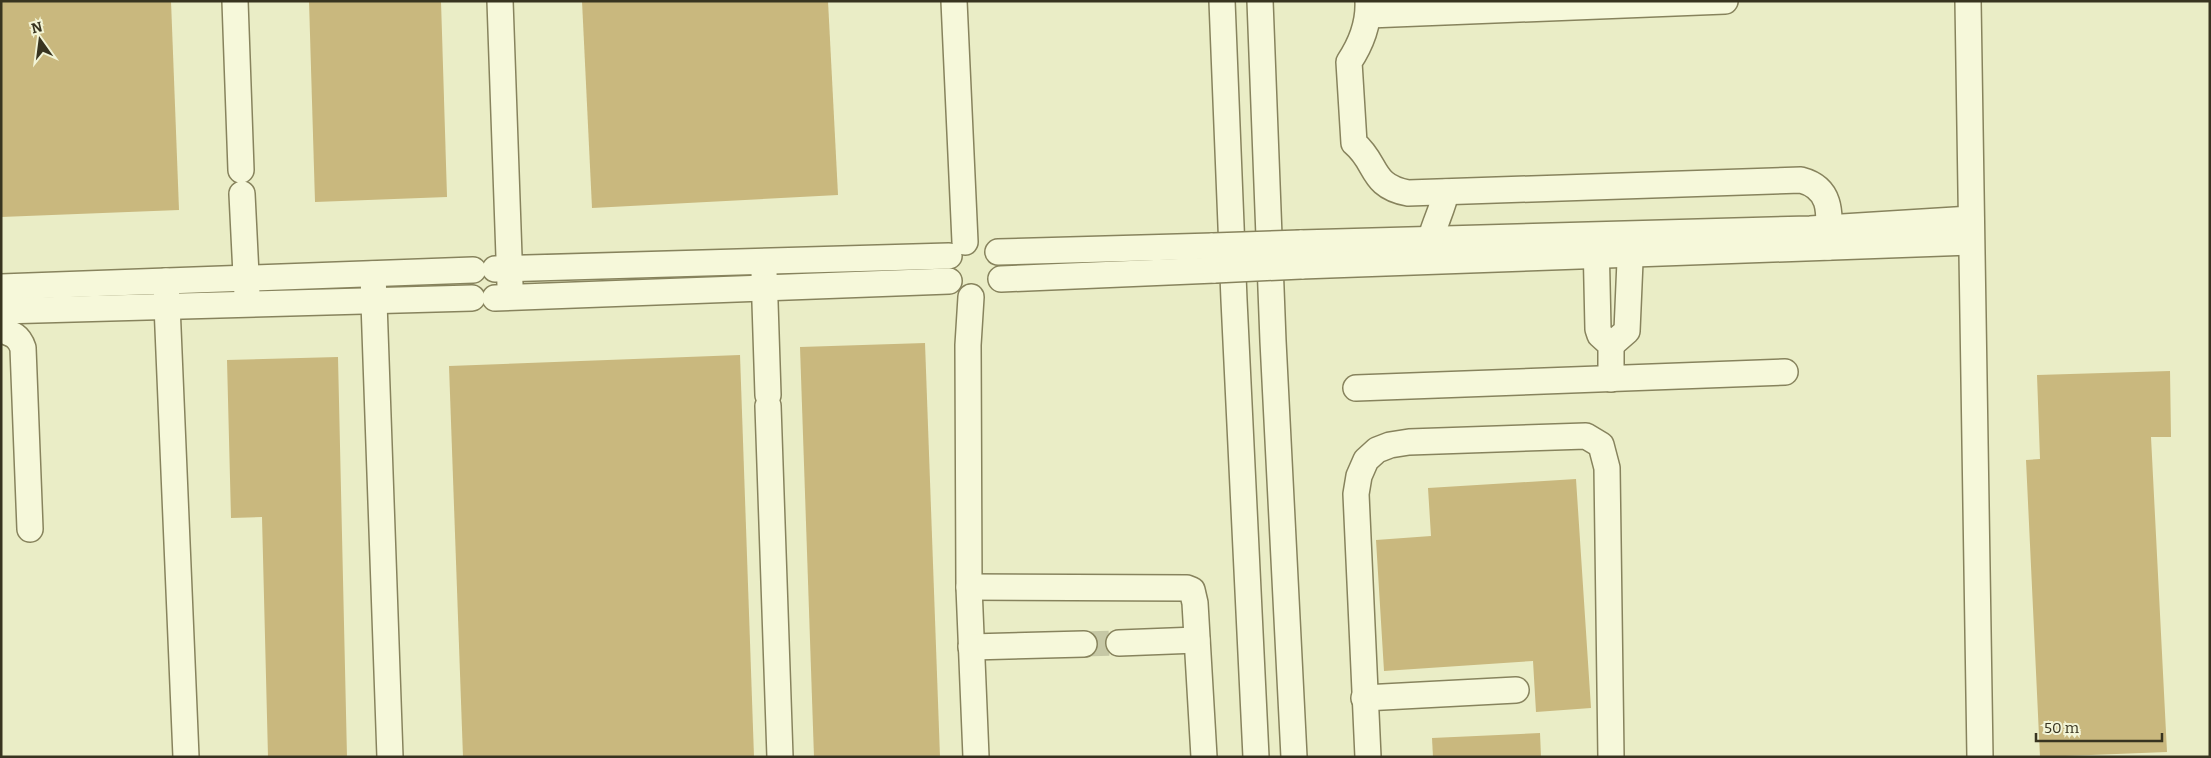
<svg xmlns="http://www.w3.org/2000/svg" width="2211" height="758" font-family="Bitter,serif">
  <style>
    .building { fill: #c9b87e }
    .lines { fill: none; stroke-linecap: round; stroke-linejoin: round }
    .minor-tunnel { stroke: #c6c8a5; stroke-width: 25; stroke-dasharray: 25 12; stroke-linecap: butt }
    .minor-casing { stroke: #87835d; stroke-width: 28 }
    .minor { stroke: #f6f8da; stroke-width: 25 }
    .minor-bridge-casing { stroke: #87835d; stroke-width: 28; stroke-linecap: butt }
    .minor-bridge { stroke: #f6f8da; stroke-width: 25 }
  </style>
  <rect width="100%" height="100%" fill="#eaedc6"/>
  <g class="building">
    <path d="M 1,1 L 171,1 L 179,210 L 1,217 Z"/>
    <path d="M 309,1 L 441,1 L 447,197 L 315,202 Z"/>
    <path d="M 582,1 L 828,1 L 838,195 L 592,208 Z"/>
    <path d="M 925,343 L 940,757 L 814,757 L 800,347 Z"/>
    <path d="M 740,355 L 754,757 L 463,757 L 449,366 Z"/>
    <path d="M 338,357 L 347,757 L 268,757 L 262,517 L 231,518 L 227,360 Z"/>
    <path d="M 2170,371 L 2171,437 L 2151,437 L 2167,752 L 2040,757 L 2026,460 L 2040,459 L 2037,375 Z"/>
    <path d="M 1576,479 L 1591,708 L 1536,712 L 1533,661 L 1384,671 L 1376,540 L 1431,536 L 1428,488 Z"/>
    <path d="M 1540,733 L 1541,757 L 1433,757 L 1432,738 Z"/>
  </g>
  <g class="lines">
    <path class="minor-tunnel" d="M 1084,644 L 1119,643"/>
    <g class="minor-casing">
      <g id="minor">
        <path d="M 235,1 L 241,170"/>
        <path d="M 500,1 L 510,285"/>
        <path d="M 954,1 L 965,242"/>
        <path d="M 1222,1 L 1234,300 L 1256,757"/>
        <path d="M 1260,1 L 1273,341 L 1294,757"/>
        <path d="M 1368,1 C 1369,23 1361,44 1349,62 L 1354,143 C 1378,163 1370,186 1408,193 L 1801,180 C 1835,189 1829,218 1828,247"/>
        <path d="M 1968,1 L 1980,757"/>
        <path d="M 1369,15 L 1725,1"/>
        <path d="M 242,194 L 247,295"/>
        <path d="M 1596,239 L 1598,329 L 1600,335 L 1611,345 L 1611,379"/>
        <path d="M 1300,243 L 1810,229 L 1971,219"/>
        <path d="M 998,252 L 1213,246"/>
        <path d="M 1429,253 C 1429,232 1442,213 1446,192"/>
        <path d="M 1301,266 L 1971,242"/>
        <path d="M 495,269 L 949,256"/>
        <path d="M 764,272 L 768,395"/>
        <path d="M 373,274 L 390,757"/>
        <path d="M 1001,279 L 1215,270"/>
        <path d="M 166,281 L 186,757"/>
        <path d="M 1,287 L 473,270"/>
        <path d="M 971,297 L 968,345 L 969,587 L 976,757"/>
        <path d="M 495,298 L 949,281"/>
        <path d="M 1,311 L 472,298"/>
        <path d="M 1,330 C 13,334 19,336 23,348 L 30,529"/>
        <path d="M 1611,345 L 1627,331 L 1631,238"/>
        <path d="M 1356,388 L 1785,372"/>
        <path d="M 768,406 L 780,757"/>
        <path d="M 969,587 L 1187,588 L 1192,590 L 1195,603 L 1204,757"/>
        <path d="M 1119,643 L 1197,640"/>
        <path d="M 971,647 L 1084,644"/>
        <path d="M 1364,698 L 1516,690"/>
        <path d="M 1368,757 L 1356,494 L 1359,476 L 1366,460 L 1377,450 L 1390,445 L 1409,442 L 1586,436 L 1601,445 L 1607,468 L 1611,757"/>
      </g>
    </g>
    <use href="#minor" class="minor"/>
    <g class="minor-bridge-casing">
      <g id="minor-bridge">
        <path d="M 1213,246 L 1300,243"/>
        <path d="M 1215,270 L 1301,266"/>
      </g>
    </g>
    <use href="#minor-bridge" class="minor-bridge"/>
  </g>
  <rect width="2211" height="758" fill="none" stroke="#383420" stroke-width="5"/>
  <g transform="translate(40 40) rotate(346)" stroke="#f2f4d6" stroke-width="4" paint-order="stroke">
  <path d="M0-4L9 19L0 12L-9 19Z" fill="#383420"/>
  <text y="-8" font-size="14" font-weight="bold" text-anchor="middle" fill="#383420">N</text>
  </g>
  <path d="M2036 733v8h126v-8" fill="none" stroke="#383420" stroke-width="2.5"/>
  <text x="2044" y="733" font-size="15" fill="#383420" stroke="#f2f4d6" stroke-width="4" paint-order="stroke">50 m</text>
</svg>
